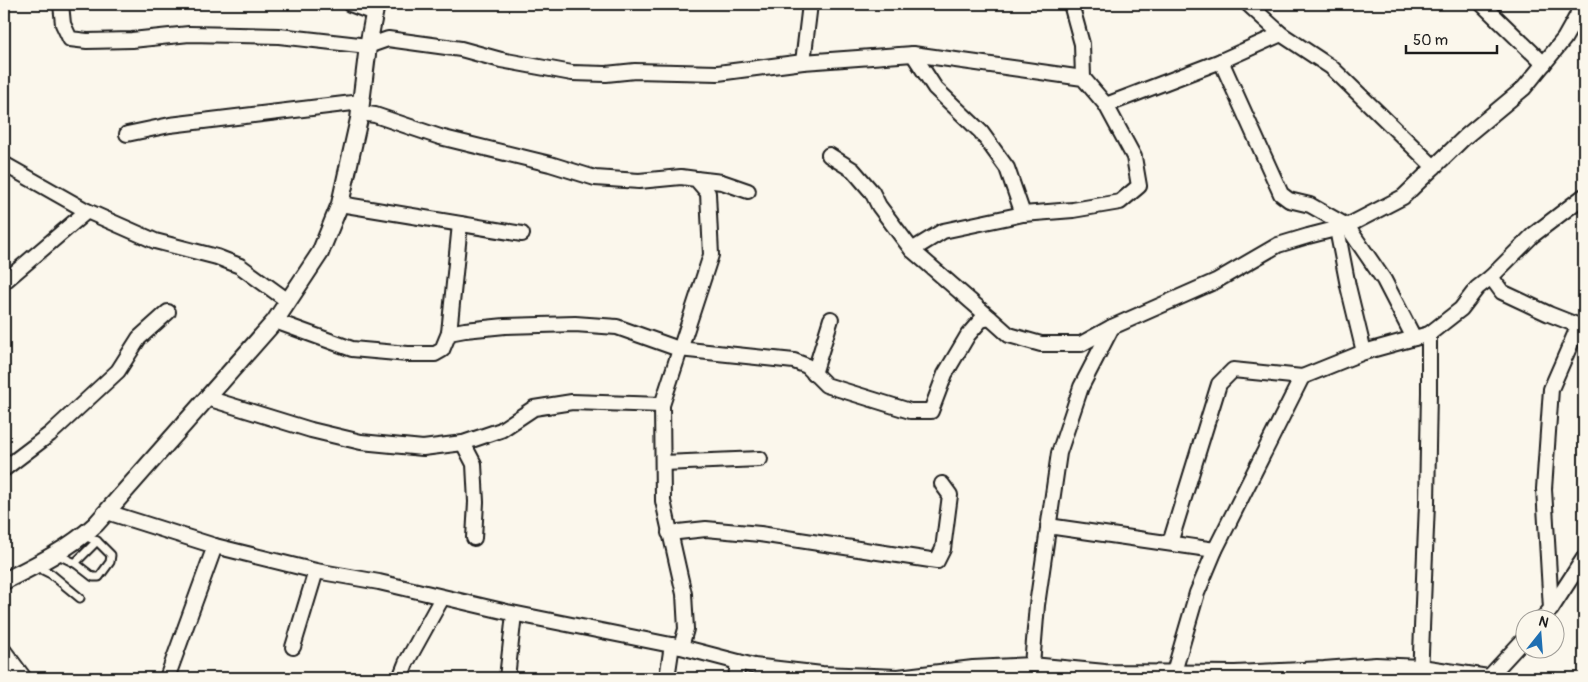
<svg xmlns="http://www.w3.org/2000/svg" width="1588" height="682" font-family="Pangolin,sans-serif">
  <style>
    .lines { fill: none; stroke-linecap: round; stroke-linejoin: round }
    .service-casing { stroke: #1c1c1c; stroke-width: 11 }
    .minor-casing { stroke: #1c1c1c; stroke-width: 18 }
    .tertiary-casing { stroke: #1c1c1c; stroke-width: 20 }
    .service { stroke: #fbf7ec; stroke-width: 7 }
    .minor { stroke: #fbf7ec; stroke-width: 14 }
    .tertiary { stroke: #fbf7ec; stroke-width: 16 }
  </style>
  <rect width="100%" height="100%" fill="#fbf7ec"/>
  <filter id="ink" filterUnits="userSpaceOnUse"><feTurbulence type="fractalNoise" baseFrequency=".02" numOctaves="2"/><feDisplacementMap in="SourceGraphic" scale="10" xChannelSelector="R" yChannelSelector="G"/><feConvolveMatrix kernelMatrix="1 2 1 2 8 2 1 2 1" color-interpolation-filters="sRGB"/></filter>
  <g filter="url(#ink)">
    <g class="lines">
      <g class="service-casing">
        <g id="service">
          <path d="M 56,554 L 75,563 L 93,577 L 99,577 L 110,562 L 111,555 L 97,541 L 84,536"/>
          <path d="M 75,563 L 97,541"/>
          <path d="M 35,566 L 51,574 L 80,598"/>
        </g>
      </g>
      <g class="minor-casing">
        <g id="minor">
          <path d="M 61,4 L 63,24 L 70,39 L 87,41 L 132,40 L 189,34 L 279,36 L 368,46 L 388,39 L 461,49 L 501,60 L 572,73 L 606,74 L 635,71 L 718,73 L 803,62 L 913,54 L 1083,78 L 1106,105 L 1134,157 L 1139,186 L 1120,202 L 1073,210 L 1023,214 L 943,231 L 912,250"/>
          <path d="M 350,4 L 374,13"/>
          <path d="M 1071,4 L 1082,44 L 1083,78"/>
          <path d="M 1248,4 L 1281,34 L 1331,67 L 1434,167"/>
          <path d="M 1482,4 L 1544,64"/>
          <path d="M 913,54 L 935,88 L 981,132 L 1007,168 L 1023,214"/>
          <path d="M 1221,61 L 1281,194 L 1289,200 L 1310,205 L 1347,226 L 1384,280 L 1414,338"/>
          <path d="M 803,62 L 810,4"/>
          <path d="M 1106,105 L 1221,61 L 1281,34"/>
          <path d="M 360,113 L 375,115 L 440,137 L 550,164 L 595,178 L 639,181 L 681,177 L 696,179 L 708,193 L 711,255 L 662,405 L 663,501 L 684,594 L 686,629 L 681,647"/>
          <path d="M 127,134 L 170,125 L 361,102"/>
          <path d="M 829,155 L 853,170 L 872,192 L 879,206 L 912,250 L 990,318"/>
          <path d="M 4,164 L 87,211 L 155,241 L 217,257 L 240,266 L 288,301"/>
          <path d="M 696,179 L 722,182 L 748,191"/>
          <path d="M 340,204 L 522,234"/>
          <path d="M 1337,229 L 1348,286 L 1364,352"/>
          <path d="M 1491,277 L 1502,292 L 1549,314 L 1582,327 L 1575,334 L 1551,389 L 1544,489 L 1551,609"/>
          <path d="M 4,282 L 87,211"/>
          <path d="M 275,321 L 352,349 L 408,354 L 435,354 L 442,350 L 449,333 L 465,330 L 505,326 L 575,324 L 617,327 L 679,349 L 794,361 L 807,366 L 826,385 L 910,411 L 931,411 L 945,374 L 968,335 L 981,320 L 990,318 L 1009,335 L 1041,344 L 1081,344 L 1112,327 L 1216,281 L 1278,245 L 1308,236 L 1347,226 L 1403,197 L 1465,137 L 1524,88 L 1564,39 L 1577,16 L 1580,4"/>
          <path d="M 449,333 L 460,224"/>
          <path d="M 814,374 L 831,319"/>
          <path d="M 207,398 L 311,430 L 361,442 L 423,448 L 463,443 L 501,430 L 534,408 L 572,402 L 662,405"/>
          <path d="M 463,443 L 474,464 L 476,502 L 474,538"/>
          <path d="M 663,463 L 760,459"/>
          <path d="M 4,469 L 50,434 L 118,371 L 139,338 L 168,312"/>
          <path d="M 107,512 L 215,546 L 316,571 L 379,582 L 507,612 L 681,647 L 754,666 L 822,674 L 898,677 L 973,668 L 1032,665 L 1105,672 L 1235,673 L 1324,669 L 1376,665 L 1421,667 L 1495,678"/>
          <path d="M 1048,526 L 1215,550"/>
          <path d="M 669,533 L 706,529 L 760,534 L 937,561 L 943,549 L 950,495 L 942,484"/>
          <path d="M 1170,543 L 1219,384 L 1233,370 L 1302,377"/>
          <path d="M 1541,620 L 1551,609 L 1584,558"/>
          <path d="M 293,647 L 316,571"/>
          <path d="M 4,651 L 24,678"/>
          <path d="M 1032,665 L 1037,605 L 1059,453 L 1081,387 L 1112,327"/>
          <path d="M 1174,672 L 1197,593 L 1215,550 L 1302,377 L 1364,352 L 1429,334 L 1461,309 L 1477,288 L 1491,277 L 1533,235 L 1584,196"/>
          <path d="M 1490,676 L 1526,637"/>
          <path d="M 167,678 L 215,546"/>
          <path d="M 400,678 L 406,663 L 442,598"/>
          <path d="M 507,678 L 514,614"/>
          <path d="M 667,678 L 672,645"/>
          <path d="M 736,678 L 738,662"/>
          <path d="M 1420,678 L 1427,503 L 1429,392 L 1429,334"/>
        </g>
      </g>
      <g class="tertiary-casing">
        <path id="tertiary" d="M 4,581 C 36,565 69,549 96,524 L 275,321 L 320,253 L 340,204 L 359,119 L 368,46 L 376,4"/>
      </g>
      <use href="#service" class="service"/>
      <use href="#minor" class="minor"/>
      <use href="#tertiary" class="tertiary"/>
    </g>
  </g>
  <rect width="1588" height="682" fill="none" stroke="#fbf7ec" stroke-width="20"/>
  <rect x="10" y="10" width="1568" height="662" fill="none" stroke="#1c1c1c" stroke-width="2" filter="url(#ink)"/>
  <g transform="translate(1540 634) rotate(17)"><circle r="24" fill="#fbf7ec" stroke="#a29f99"/>
  <path d="M0-4L9 19L0 12L-9 19Z" fill="#1f6fb2"/>
  <text y="-8" font-size="14" font-weight="bold" text-anchor="middle" fill="#1c1c1c">N</text>
  </g>
  <path d="M1406 45v8h91v-8" fill="none" stroke="#1c1c1c" stroke-width="2.5"/>
  <text x="1413" y="45" font-size="15" fill="#1c1c1c" stroke="#fbf7ec" stroke-width="4" paint-order="stroke">50 m</text>
</svg>
